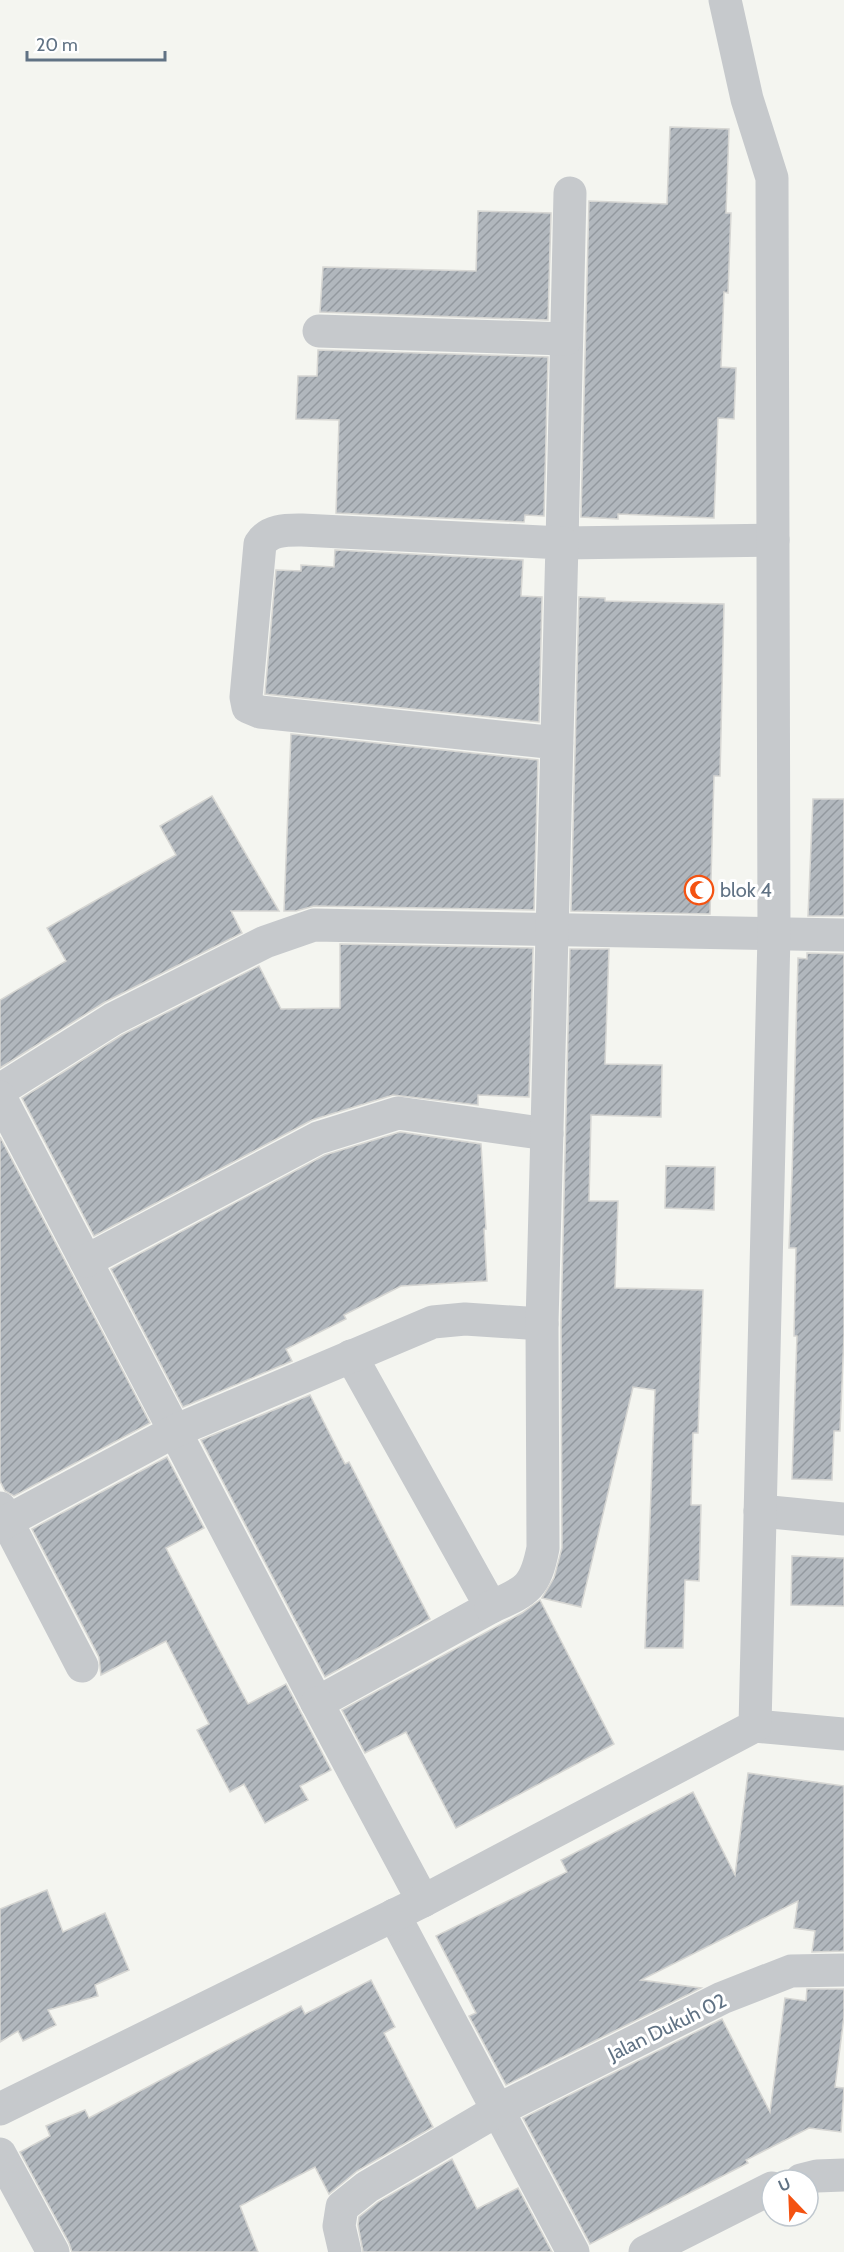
<svg xmlns="http://www.w3.org/2000/svg" width="844" height="2252" font-family="Cabin,sans-serif">
  <style>
    .building { fill: url(#building-hatch); stroke: #d6d6d3; stroke-width: 1.5 }
    .lines { fill: none; stroke-linecap: round; stroke-linejoin: round }
    .minor { stroke: #c6c9cc; stroke-width: 33 }
    .labels { text-anchor: middle; dominant-baseline: central; stroke-width: 6; stroke-linejoin: round; paint-order: stroke }
    .poi-label { font-size: 20px; fill: #607284; stroke: #fff; text-anchor: start }
    .street-label { font-size: 20px; fill: #607284; stroke: #fff }
  </style>
  <defs>
    <pattern id="building-hatch" width="6" height="6" patternUnits="userSpaceOnUse" patternTransform="scale(1.5)"><rect width="6" height="6" fill="#b1b7bd"/><path d="M-1 1l2-2M0 6l6-6M5 7l2-2" fill="none" stroke="#93999f"/></pattern>
  </defs>
  <rect width="100%" height="100%" fill="#f4f5f0"/>
  <g class="building">
    <path d="M 670,127 L 729,129 L 726,213 L 731,213 L 728,293 L 724,292 L 721,367 L 736,368 L 734,419 L 718,418 L 714,518 L 618,514 L 618,519 L 581,517 L 589,201 L 667,204 Z"/>
    <path d="M 478,211 L 551,213 L 548,320 L 320,312 L 323,267 L 476,271 Z"/>
    <path d="M 318,350 L 548,357 L 544,516 L 525,515 L 524,522 L 336,513 L 339,420 L 296,419 L 298,376 L 317,376 Z"/>
    <path d="M 335,550 L 523,560 L 521,596 L 542,597 L 539,722 L 265,694 L 276,570 L 301,571 L 301,565 L 334,567 Z"/>
    <path d="M 579,597 L 605,598 L 605,601 L 724,604 L 720,776 L 714,776 L 710,914 L 571,911 Z"/>
    <path d="M 291,734 L 538,760 L 534,910 L 314,906 L 296,911 L 284,911 Z"/>
    <path d="M 212,796 L 279,911 L 231,911 L 242,933 L 105,1002 L 0,1068 L 0,1000 L 66,961 L 47,928 L 176,855 L 160,826 Z"/>
    <path d="M 813,799 L 844,799 L 844,916 L 808,916 Z"/>
    <path d="M 340,944 L 533,948 L 529,1097 L 478,1095 L 478,1105 L 393,1095 L 312,1120 L 94,1236 L 22,1098 L 122,1035 L 259,966 L 281,1009 L 340,1008 Z"/>
    <path d="M 570,949 L 609,949 L 605,1064 L 662,1065 L 661,1117 L 591,1115 L 589,1201 L 618,1201 L 615,1288 L 703,1290 L 698,1433 L 693,1433 L 691,1505 L 701,1505 L 699,1581 L 685,1580 L 683,1648 L 645,1648 L 655,1390 L 633,1387 L 581,1607 L 542,1598 L 554,1578 L 562,1548 L 561,1324 Z"/>
    <path d="M 807,953 L 844,954 L 844,1335 L 840,1431 L 834,1431 L 832,1480 L 792,1479 L 797,1336 L 794,1336 L 796,1248 L 789,1248 L 792,1176 L 798,958 L 807,959 Z"/>
    <path d="M 400,1132 L 481,1144 L 486,1229 L 484,1229 L 487,1281 L 401,1286 L 344,1315 L 346,1319 L 286,1349 L 292,1361 L 183,1407 L 111,1269 L 325,1155 Z"/>
    <path d="M 0,1137 L 150,1423 L 14,1496 L 5,1491 L 0,1481 Z"/>
    <path d="M 666,1166 L 715,1167 L 714,1210 L 665,1208 Z"/>
    <path d="M 310,1395 L 345,1464 L 349,1462 L 430,1619 L 325,1677 L 201,1440 Z"/>
    <path d="M 167,1457 L 204,1528 L 166,1548 L 209,1631 L 248,1704 L 286,1684 L 331,1770 L 300,1786 L 308,1800 L 265,1823 L 244,1784 L 230,1792 L 197,1730 L 209,1724 L 166,1641 L 101,1675 L 99,1657 L 32,1529 Z"/>
    <path d="M 792,1556 L 844,1558 L 844,1606 L 791,1605 Z"/>
    <path d="M 540,1600 L 614,1744 L 456,1828 L 406,1732 L 365,1753 L 342,1710 L 522,1613 Z"/>
    <path d="M 748,1773 L 844,1786 L 844,1951 L 812,1952 L 815,1931 L 794,1928 L 798,1901 L 641,1980 L 701,1988 L 506,2085 L 469,2016 L 476,2013 L 436,1936 L 567,1872 L 561,1860 L 693,1792 L 735,1875 Z"/>
    <path d="M 47,1890 L 63,1932 L 105,1913 L 129,1970 L 95,1985 L 98,1996 L 48,2010 L 56,2025 L 23,2041 L 18,2031 L 0,2042 L 0,1909 Z"/>
    <path d="M 371,1980 L 395,2027 L 384,2033 L 433,2127 L 357,2171 L 329,2194 L 315,2167 L 240,2206 L 258,2252 L 72,2252 L 69,2243 L 20,2152 L 50,2136 L 46,2126 L 85,2110 L 89,2118 L 301,2006 L 305,2014 Z"/>
    <path d="M 807,1989 L 844,1989 L 844,2016 L 835,2087 L 844,2088 L 841,2132 L 809,2128 L 746,2160 L 748,2163 L 590,2244 L 523,2118 L 722,2019 L 770,2112 L 785,1998 L 806,2001 Z"/>
    <path d="M 452,2159 L 477,2209 L 518,2188 L 552,2252 L 363,2252 L 358,2225 L 359,2217 L 378,2202 Z"/>
  </g>
  <g class="lines">
    <g class="minor">
      <path d="M 570,193 L 562,543 L 773,540"/>
      <path d="M 319,331 L 566,339"/>
      <path d="M 0,1090 L 113,1019 L 265,942 L 314,925 L 844,935"/>
      <path d="M 0,1097 L 317,1703 L 491,1607 L 351,1356"/>
      <path d="M 86,1261 L 318,1138 L 398,1113 L 547,1134"/>
      <path d="M 0,1508 L 82,1666"/>
      <path d="M 760,1511 L 844,1519"/>
      <path d="M 0,1525 L 175,1431 L 433,1322 L 465,1319 L 542,1324"/>
      <path d="M 491,1607 C 526,1591 535,1589 543,1548 L 542,1324 L 562,543 L 302,530 C 288,530 269,529 260,544 L 246,697 L 248,707 L 260,712 L 557,743"/>
      <path d="M 317,1703 L 423,1901"/>
      <path d="M 755,1726 L 844,1734"/>
      <path d="M 394,1915 L 573,2252"/>
      <path d="M 0,2109 L 423,1901 L 755,1726 L 774,935 L 772,178 L 747,99 L 725,0"/>
      <path d="M 0,2154 L 53,2252"/>
      <path d="M 801,2180 L 817,2176 L 844,2175"/>
      <path d="M 345,2252 L 339,2226 L 342,2207 L 367,2187 L 498,2110 L 722,1998 L 791,1971 L 844,1970"/>
      <path d="M 645,2252 L 772,2188"/>
    </g>
  </g>
  <defs>
    <g id="mosque-ring" transform="scale(1.5)"><circle r="9.5" fill="#fff" stroke="#f45211" stroke-width="1.5"/><path d="M3.5-4.9A6 6 0 1 0 3.5 4.9A5 5 0 1 1 3.5-4.9Z" fill="#f45211"/></g>
  </defs>
  <g fill-rule="evenodd">
    <use href="#mosque-ring" x="699" y="890"/>
  </g>
  <g class="labels">
    <g class="poi-label">
      <text x="720" y="890">blok 4</text>
    </g>
    <g class="street-label">
      <text transform="translate(667 2027) rotate(-26)">Jalan Dukuh 02</text>
    </g>
  </g>
  <g transform="translate(790 2198) rotate(337)"><circle r="28" fill="#ffffff" stroke="#bfc7ce" stroke-width="1.5"/>
  <path d="M0-4.5L10 22L0 15L-10 22Z" fill="#f45211"/>
  <text y="-9" font-size="16" font-weight="bold" text-anchor="middle" fill="#607284">U</text>
  </g>
  <path d="M27 51v9h138v-9" fill="none" stroke="#607284" stroke-width="3"/>
  <text x="36" y="51" font-size="18" fill="#607284" stroke="#ffffff" stroke-width="4.5" paint-order="stroke">20 m</text>
</svg>
